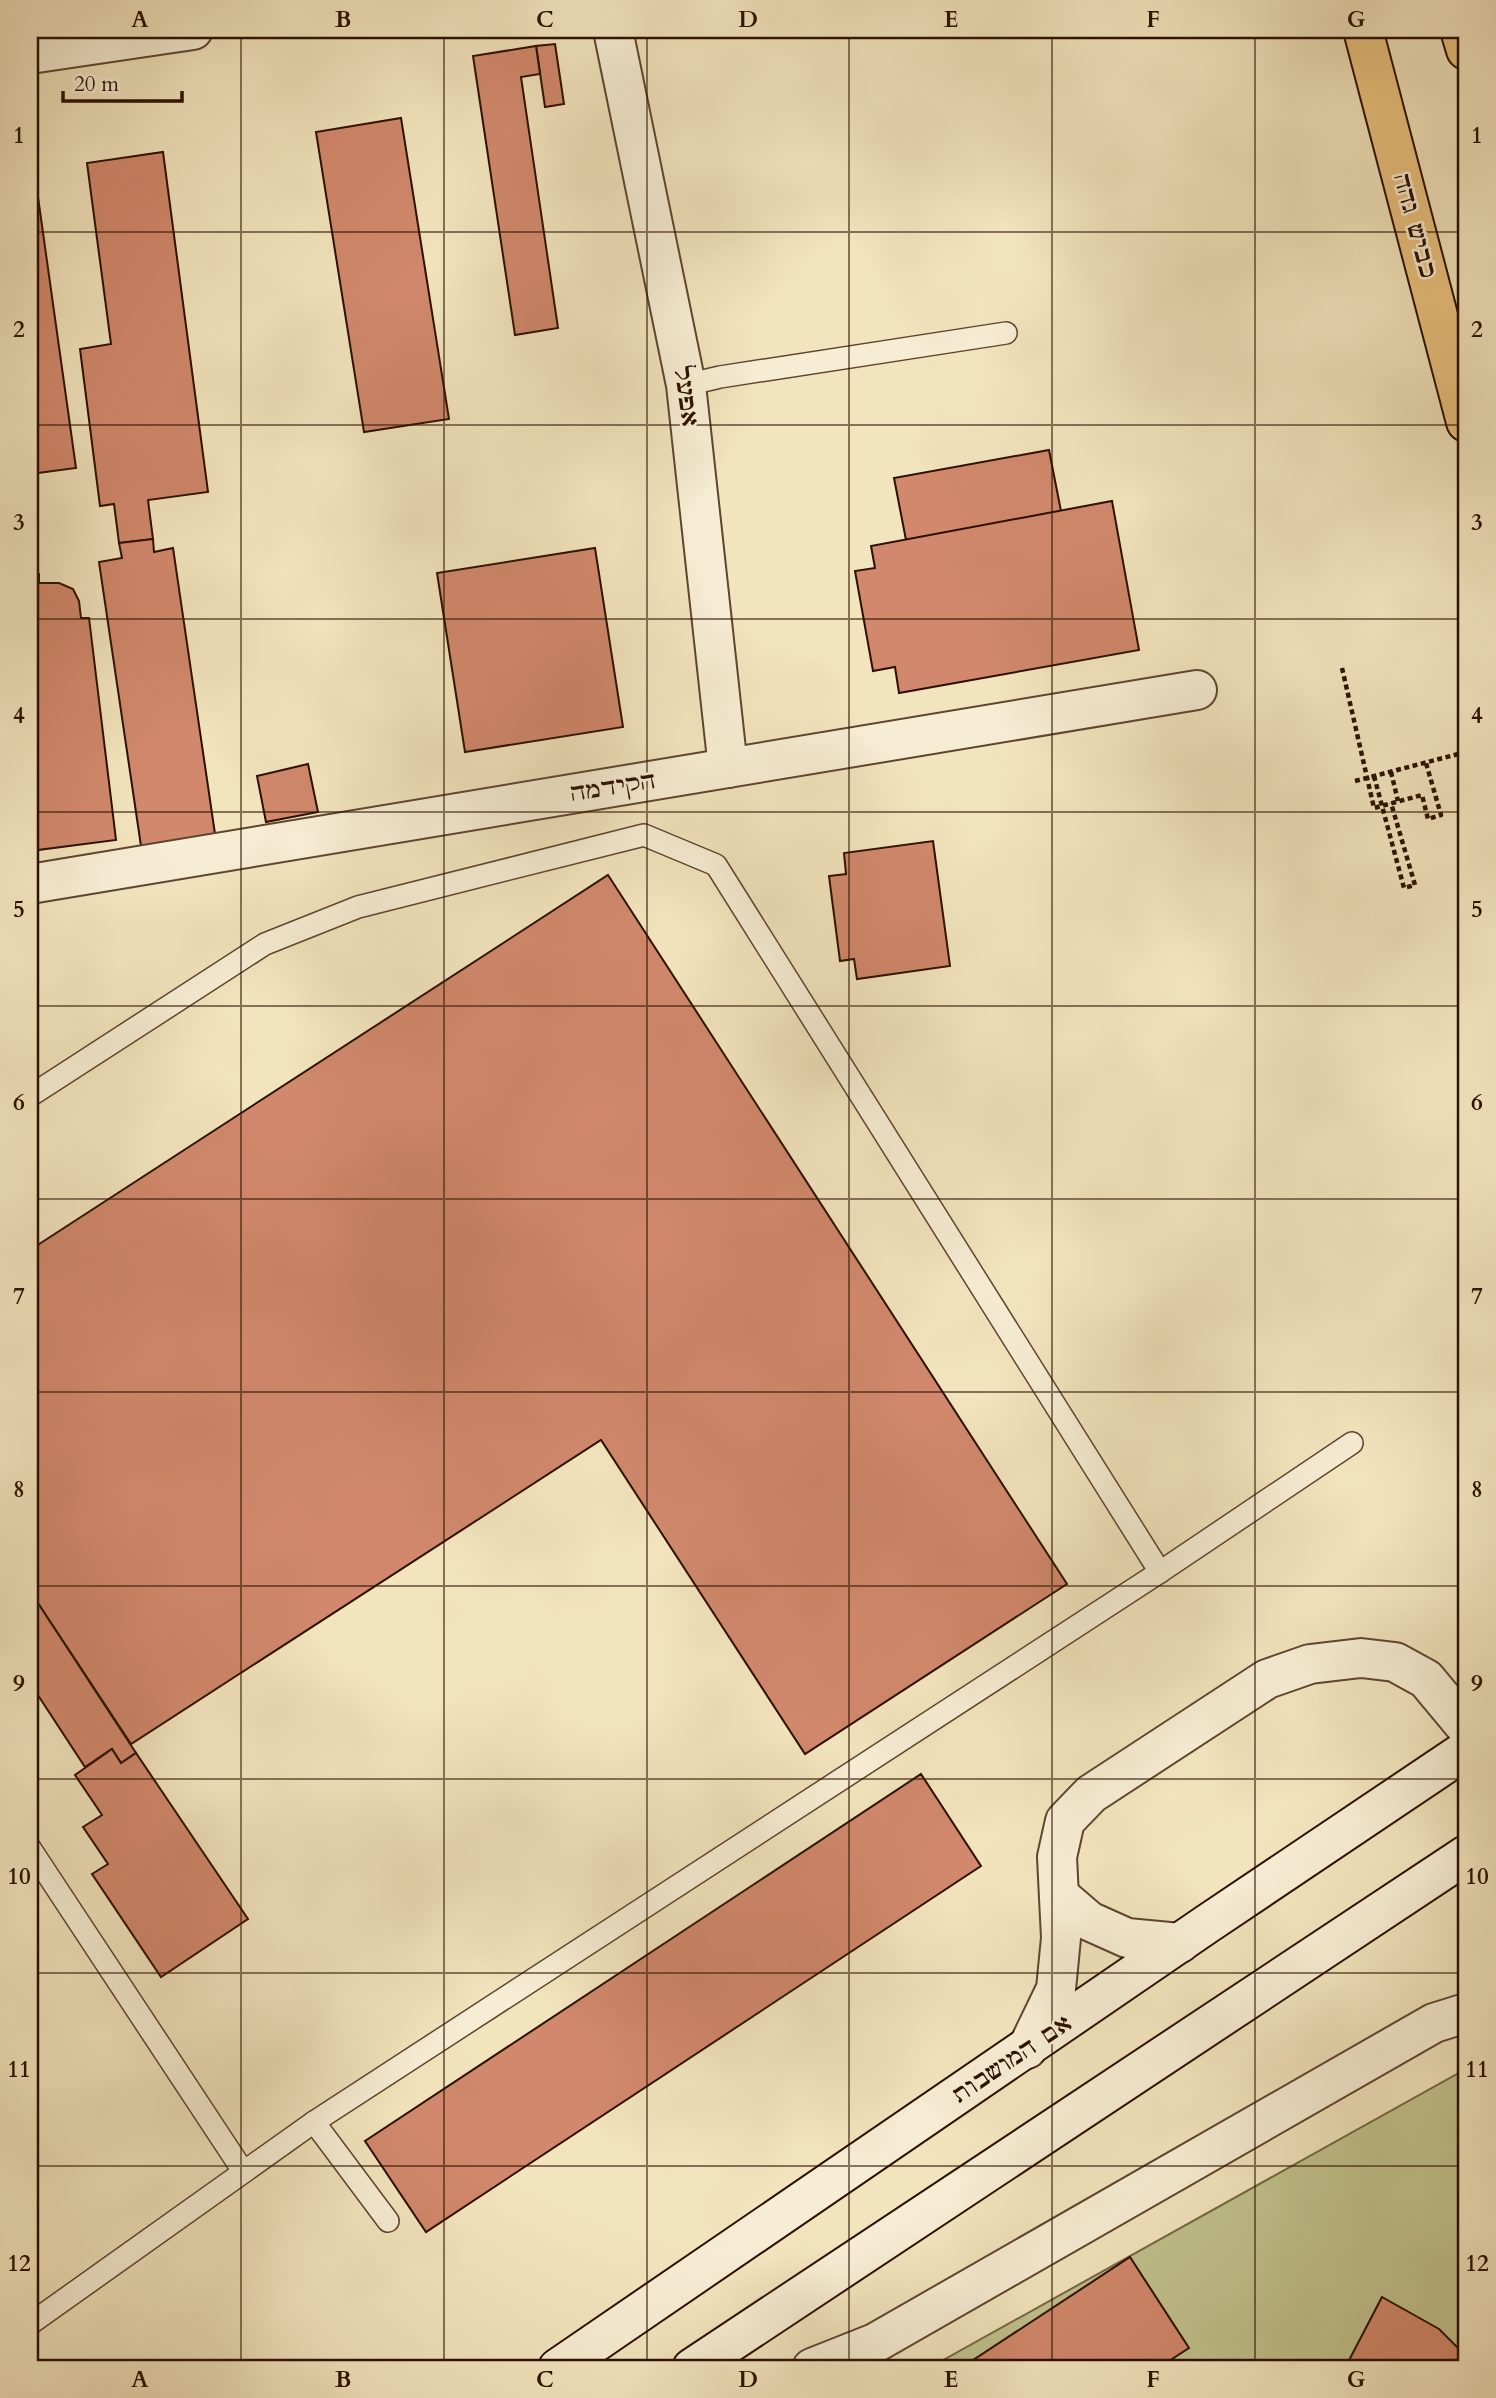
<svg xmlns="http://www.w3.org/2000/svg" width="1496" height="2398" font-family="Cardo,'Frank Ruhl Libre',serif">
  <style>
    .green { fill: #c1c28d; stroke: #766946; stroke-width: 2 }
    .building { fill: #d1886c; stroke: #2c1000; stroke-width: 2 }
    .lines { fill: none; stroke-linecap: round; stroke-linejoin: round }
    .lane-casing { stroke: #5e452f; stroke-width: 24 }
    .street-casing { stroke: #5e452f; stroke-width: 42 }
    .secondary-casing { stroke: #2c1000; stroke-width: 42 }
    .highway-casing { stroke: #2c1000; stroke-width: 42 }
    .path { stroke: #2c1000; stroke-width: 4.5; stroke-dasharray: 5 3.5; stroke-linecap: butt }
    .lane { stroke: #f7edd4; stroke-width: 21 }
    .street { stroke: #f7edd4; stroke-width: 38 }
    .secondary { stroke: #f7edd4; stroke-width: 38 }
    .highway { stroke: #e9c27e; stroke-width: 38 }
    .path-bridge { stroke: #2c1000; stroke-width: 4.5; stroke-dasharray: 5 3.5; stroke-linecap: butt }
    .grid { fill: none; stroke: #2c1000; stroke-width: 2; stroke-opacity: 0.55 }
    .labels { text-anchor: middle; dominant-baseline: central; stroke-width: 5; stroke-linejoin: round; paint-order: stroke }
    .street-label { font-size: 24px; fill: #2c1000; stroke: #f7edd4 }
    .neatline { fill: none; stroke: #2c1000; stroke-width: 2.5 }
    .grid-label { font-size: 23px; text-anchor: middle; font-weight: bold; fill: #2c1000 }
  </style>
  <rect width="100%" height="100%" fill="#f2e4bd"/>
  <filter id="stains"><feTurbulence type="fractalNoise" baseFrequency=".00286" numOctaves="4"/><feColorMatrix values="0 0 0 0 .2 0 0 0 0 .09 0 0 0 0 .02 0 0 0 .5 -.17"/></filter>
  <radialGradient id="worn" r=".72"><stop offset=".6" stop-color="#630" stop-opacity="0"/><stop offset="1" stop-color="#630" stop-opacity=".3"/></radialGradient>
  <path class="green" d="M 1466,2069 L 1466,2368 L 929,2368 Z"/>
  <g class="building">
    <path d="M 555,44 L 564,104 L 545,107 L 536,46 Z"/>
    <path d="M 536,46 L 540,74 L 521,77 L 558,328 L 515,335 L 473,56 Z"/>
    <path d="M 401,118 L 449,419 L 364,432 L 316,132 Z"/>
    <path d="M 30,140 L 76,468 L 30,474 Z"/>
    <path d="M 163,152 L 208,492 L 148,500 L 153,539 L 119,543 L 114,504 L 100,506 L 80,349 L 111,344 L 87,163 Z"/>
    <path d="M 1049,450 L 1061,511 L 906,540 L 894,478 Z"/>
    <path d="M 1112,501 L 1139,650 L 899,693 L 895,667 L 873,671 L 855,571 L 875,568 L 871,546 Z"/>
    <path d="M 153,539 L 154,552 L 173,548 L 215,834 L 141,846 L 99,562 L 122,558 L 119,543 Z"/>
    <path d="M 595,548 L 623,727 L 465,752 L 437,573 Z"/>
    <path d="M 39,574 L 39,583 L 59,583 L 73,589 L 79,601 L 81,618 L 89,618 L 116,840 L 30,851 L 30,575 Z"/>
    <path d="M 308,764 L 318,812 L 266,822 L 257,776 Z"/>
    <path d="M 933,841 L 950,966 L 857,979 L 854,959 L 840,961 L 829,876 L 846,874 L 844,853 Z"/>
    <path d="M 608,875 L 1067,1584 L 805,1754 L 601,1440 L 131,1744 L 30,1591 L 30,1250 Z"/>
    <path d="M 30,1591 L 136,1753 L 121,1763 L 112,1749 L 85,1767 L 30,1683 Z"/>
    <path d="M 112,1749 L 121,1763 L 136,1753 L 248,1919 L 161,1977 L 92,1874 L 108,1864 L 83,1827 L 102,1815 L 75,1775 Z"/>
    <path d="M 921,1774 L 981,1866 L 426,2232 L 365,2141 Z"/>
    <path d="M 1130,2257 L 1189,2348 L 1158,2368 L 961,2368 Z"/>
    <path d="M 1382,2297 L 1439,2329 L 1466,2356 L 1466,2368 L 1345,2368 Z"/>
  </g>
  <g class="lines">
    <g class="lane-casing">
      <g id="lane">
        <path d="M 686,385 L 720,377 L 1006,333"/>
        <path d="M 30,1096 L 265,944 L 358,907 L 644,835 L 716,865 L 1160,1572"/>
        <path d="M 30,1848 L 243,2171"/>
        <path d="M 314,2122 L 388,2221"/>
        <path d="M 30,2324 L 314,2122 L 1160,1572 L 1352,1443"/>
      </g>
    </g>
    <g class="street-casing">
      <g id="street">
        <path d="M 613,30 L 686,385 L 728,768"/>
        <path d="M 30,54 L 193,30"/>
        <path d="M 30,884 L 1197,690"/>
        <path d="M 1060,1896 L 1089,1921 L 1127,1938 L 1180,1943"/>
        <path d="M 1027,2049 L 1056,1989 L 1061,1938 L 1057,1857 L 1065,1821 L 1091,1794 L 1267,1679 L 1310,1664 L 1361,1658 L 1395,1662 L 1426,1679 L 1466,1727"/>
        <path d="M 812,2368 L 875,2343 L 1434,2023 L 1466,2013"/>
      </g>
    </g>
    <g class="secondary-casing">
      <g id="secondary">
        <path d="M 558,2368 L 1207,1924 L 1466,1750"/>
        <path d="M 692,2368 L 1466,1855"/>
      </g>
    </g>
    <g class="highway-casing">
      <g id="highway">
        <path d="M 1363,30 L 1466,422"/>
        <path d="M 1460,30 L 1466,50"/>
      </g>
    </g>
    <g class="path">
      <path d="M 1342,668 L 1374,808 L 1422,795 L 1428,819 L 1441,815 L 1426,763"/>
      <path d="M 1391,772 L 1398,801"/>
    </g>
    <use href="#lane" class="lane"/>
    <use href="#street" class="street"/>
    <use href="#secondary" class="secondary"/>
    <use href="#highway" class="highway"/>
    <g class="path-bridge">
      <path d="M 1374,776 L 1404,888 L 1415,885 L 1391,803"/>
      <path d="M 1355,781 L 1466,752"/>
    </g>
  </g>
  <path class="grid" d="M 241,30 L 241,2368M 444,30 L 444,2368M 647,30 L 647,2368M 849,30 L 849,2368M 1052,30 L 1052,2368M 1255,30 L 1255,2368M 30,232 L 1466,232M 30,425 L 1466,425M 30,619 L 1466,619M 30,812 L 1466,812M 30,1006 L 1466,1006M 30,1199 L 1466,1199M 30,1392 L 1466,1392M 30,1586 L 1466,1586M 30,1779 L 1466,1779M 30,1973 L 1466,1973M 30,2166 L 1466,2166"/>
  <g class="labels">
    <g class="street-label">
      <text transform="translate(1415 226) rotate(75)">כביש גהה</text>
      <text transform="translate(686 396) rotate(82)">אפעל</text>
      <text transform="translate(613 787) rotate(-9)">הקידמה</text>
      <text transform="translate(1012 2059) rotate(-34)">אם המושבות</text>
    </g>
  </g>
  <rect width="1496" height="2398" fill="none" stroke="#f2e4bd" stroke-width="77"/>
  <path d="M63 91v10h119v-10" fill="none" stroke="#2c1000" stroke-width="3.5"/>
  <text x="74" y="91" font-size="21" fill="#2c1000" stroke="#f7edd4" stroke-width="5" paint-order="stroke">20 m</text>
  <rect x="38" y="38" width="1420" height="2322" class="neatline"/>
  <g class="grid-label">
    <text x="140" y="27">A</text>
    <text x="343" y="27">B</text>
    <text x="545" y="27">C</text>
    <text x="748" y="27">D</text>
    <text x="951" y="27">E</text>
    <text x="1153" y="27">F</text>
    <text x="1356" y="27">G</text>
    <text x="19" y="143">1</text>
    <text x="1477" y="143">1</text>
    <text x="19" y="337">2</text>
    <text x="1477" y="337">2</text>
    <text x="19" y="530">3</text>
    <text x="1477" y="530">3</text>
    <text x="19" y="723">4</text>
    <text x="1477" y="723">4</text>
    <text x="19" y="917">5</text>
    <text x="1477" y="917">5</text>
    <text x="19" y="1110">6</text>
    <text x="1477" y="1110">6</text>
    <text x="19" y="1304">7</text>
    <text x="1477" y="1304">7</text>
    <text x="19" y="1497">8</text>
    <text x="1477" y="1497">8</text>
    <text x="19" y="1691">9</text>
    <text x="1477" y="1691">9</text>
    <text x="19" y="1884">10</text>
    <text x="1477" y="1884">10</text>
    <text x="19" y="2077">11</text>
    <text x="1477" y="2077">11</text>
    <text x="19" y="2271">12</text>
    <text x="1477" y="2271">12</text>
    <text x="140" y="2387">A</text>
    <text x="343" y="2387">B</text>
    <text x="545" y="2387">C</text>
    <text x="748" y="2387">D</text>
    <text x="951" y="2387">E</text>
    <text x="1153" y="2387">F</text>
    <text x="1356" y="2387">G</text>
  </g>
  <rect width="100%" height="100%" filter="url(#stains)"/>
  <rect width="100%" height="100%" fill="url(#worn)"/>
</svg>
